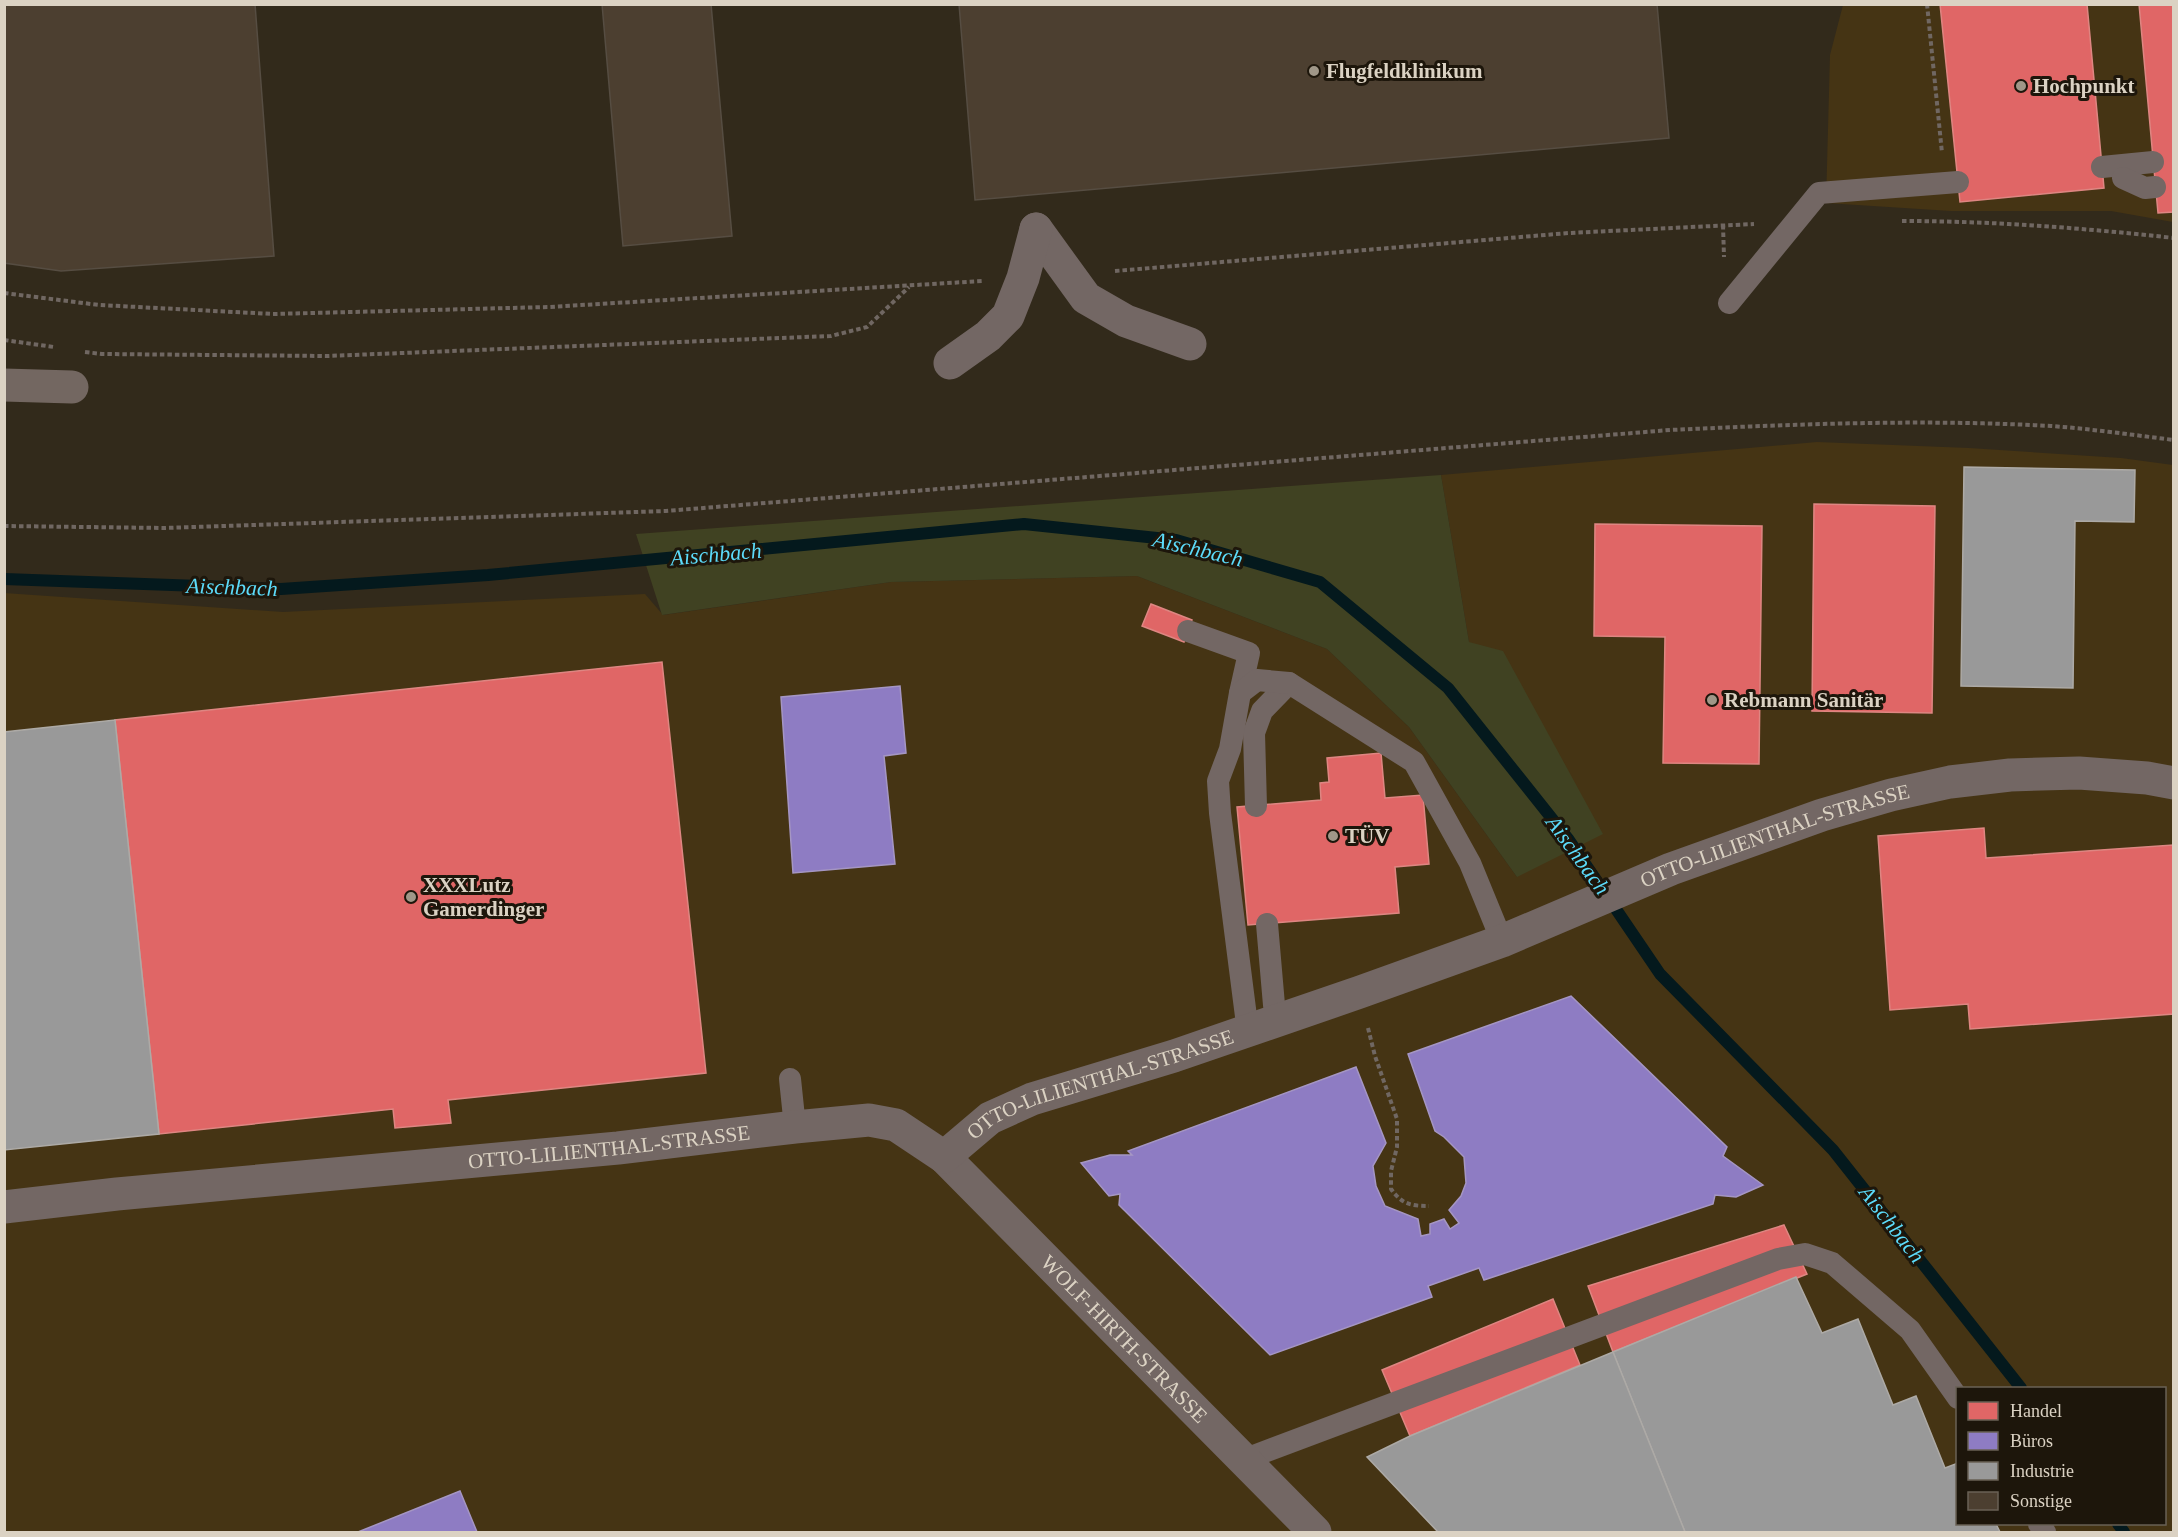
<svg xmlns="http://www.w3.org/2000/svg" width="2178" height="1537" font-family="'Times New Roman',serif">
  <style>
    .built { fill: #453414; fill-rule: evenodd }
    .green { fill: #404222 }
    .shops { fill: #e06666; stroke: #de8682; stroke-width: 1.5 }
    .offices { fill: #8e7cc3; stroke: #a596c3; stroke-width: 1.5 }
    .industry { fill: #999; stroke: #adaaa6; stroke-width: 1.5 }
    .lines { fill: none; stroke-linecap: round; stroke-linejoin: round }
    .stream { stroke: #04191d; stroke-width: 12 }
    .building { fill: #4c3f30; stroke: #564d42; stroke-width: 1.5 }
    .path { stroke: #706762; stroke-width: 4; stroke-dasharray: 4.5 3; stroke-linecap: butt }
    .lane { stroke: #736764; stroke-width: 22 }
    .street { stroke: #736764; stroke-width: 33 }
    .primary { stroke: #736761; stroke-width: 33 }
    .poi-dot { fill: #a09788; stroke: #1d160b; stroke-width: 2 }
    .labels { text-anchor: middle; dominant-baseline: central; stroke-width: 6; stroke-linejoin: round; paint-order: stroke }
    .poi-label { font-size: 21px; font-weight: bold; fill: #dbd2c3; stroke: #1d160b; text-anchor: start }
    .street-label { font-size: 21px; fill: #dbd2c3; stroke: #1d160b }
    .water-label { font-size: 22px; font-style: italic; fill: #5cdbfa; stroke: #1d160b }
  </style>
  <rect width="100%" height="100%" fill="#322a1b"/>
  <g class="built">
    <path d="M 1843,5 L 2173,5 L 2173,222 L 2111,211 L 1951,211 L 1826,203 L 1830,55 Z"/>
    <path d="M 1817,442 L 1969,448 L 2121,458 L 2173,465 L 2173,1532 L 5,1532 L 4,593 L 283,612 L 645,594 L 663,615 L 891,582 L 1137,576 L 1327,649 L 1409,727 L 1517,877 L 1469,642 L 1441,475 ZM 1958,1388 L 2164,1388 L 2164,1524 L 1958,1524 Z"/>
  </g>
  <path class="green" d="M 1441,475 L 1469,642 L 1503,651 L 1603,834 L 1517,877 L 1409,727 L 1327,649 L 1137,576 L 891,582 L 662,615 L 636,534 Z"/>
  <g class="shops">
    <path d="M 1940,4 L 2087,4 L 2104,188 L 1960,202 Z"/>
    <path d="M 2139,4 L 2174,4 L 2174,212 L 2158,213 Z"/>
    <path d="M 1814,504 L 1935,506 L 1932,713 L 1812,711 Z"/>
    <path d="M 1595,524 L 1762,526 L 1759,764 L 1663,763 L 1665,637 L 1594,636 Z"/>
    <path d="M 1151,604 L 1192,620 L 1184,642 L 1142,626 Z"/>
    <path d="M 662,662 L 706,1073 L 448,1100 L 451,1123 L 395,1128 L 393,1109 L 159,1134 L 115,720 Z"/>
    <path d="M 1381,753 L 1385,798 L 1423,795 L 1429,864 L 1395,867 L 1399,913 L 1248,925 L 1237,807 L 1321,800 L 1320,783 L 1329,782 L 1327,758 Z"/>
    <path d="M 1984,828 L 1986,858 L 2173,845 L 2174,1014 L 1970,1029 L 1968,1004 L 1890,1010 L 1878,836 Z"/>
    <path d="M 1784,1225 L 1807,1274 L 1613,1352 L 1588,1286 Z"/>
    <path d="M 1553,1299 L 1580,1365 L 1410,1436 L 1382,1370 Z"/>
  </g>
  <g class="offices">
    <path d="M 900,686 L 906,753 L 884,756 L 895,864 L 793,873 L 781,697 Z"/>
    <path d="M 1571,996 L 1727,1147 L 1723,1156 L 1763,1185 L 1736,1197 L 1715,1195 L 1713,1204 L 1484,1280 L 1479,1268 L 1428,1286 L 1432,1297 L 1270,1355 L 1119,1205 L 1120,1194 L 1109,1196 L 1081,1163 L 1110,1155 L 1132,1155 L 1128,1151 L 1356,1067 L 1386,1143 L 1373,1166 L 1376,1186 L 1385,1206 L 1418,1219 L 1421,1236 L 1430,1234 L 1430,1224 L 1444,1219 L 1450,1229 L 1459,1223 L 1449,1210 L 1461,1196 L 1466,1183 L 1464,1157 L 1444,1137 L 1435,1131 L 1408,1054 Z"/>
    <path d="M 460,1491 L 477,1532 L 358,1532 Z"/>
  </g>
  <g class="industry">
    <path d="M 1964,467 L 2135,470 L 2134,522 L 2075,521 L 2073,688 L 1961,686 Z"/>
    <path d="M 115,720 L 159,1134 L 4,1150 L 4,732 Z"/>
    <path d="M 1796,1277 L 1822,1333 L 1858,1319 L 1893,1405 L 1916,1396 L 1945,1468 L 1958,1463 L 1958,1524 L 1996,1524 L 2000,1532 L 1685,1532 L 1613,1352 Z"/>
    <path d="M 1613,1352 L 1685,1532 L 1438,1532 L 1367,1457 L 1410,1436 Z"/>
  </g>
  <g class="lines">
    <g class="stream">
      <path d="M 4,579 L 281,589 L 488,575 L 1024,524 L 1176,540 L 1320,582 L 1448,688 L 1569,840 L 1660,974 L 1833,1150 L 2021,1388"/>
      <path d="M 2118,1524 L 2124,1532"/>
    </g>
  </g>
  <g class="building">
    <path d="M 4,4 L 255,4 L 274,256 L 61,271 L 4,263 Z"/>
    <path d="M 602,4 L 711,4 L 732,236 L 623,246 Z"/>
    <path d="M 959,4 L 1657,4 L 1669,138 L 975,200 Z"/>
  </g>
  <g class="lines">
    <g class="path">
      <path d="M 1927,4 L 1942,153"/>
      <path d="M 1902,221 C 1993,221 2083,228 2174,238"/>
      <path d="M 1723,225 L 1724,257"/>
      <path d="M 1115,271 L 1569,233 L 1754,224"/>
      <path d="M 4,293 L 99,305 L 273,314 L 549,307 L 982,281"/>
      <path d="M 4,340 L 54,347"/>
      <path d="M 85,352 L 102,354 L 327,356 L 831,336 L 867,327 L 909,287"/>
      <path d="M 4,526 L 165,528 L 666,511 L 1670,430 C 1797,424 1924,419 2051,426 C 2092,429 2133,435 2174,440"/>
      <path d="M 1368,1028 L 1375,1056 L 1397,1119 L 1397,1147 L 1391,1171 L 1391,1189 C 1402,1204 1410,1206 1429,1206"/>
    </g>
    <g class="lane">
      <path d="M 2102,167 L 2153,162"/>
      <path d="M 2123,178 L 2145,188 L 2155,187"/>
      <path d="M 1729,303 L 1819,193 L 1958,182"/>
      <path d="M 1188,631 L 1249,653 L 1240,693"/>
      <path d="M 1256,806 L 1254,733 L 1262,711 L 1289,683"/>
      <path d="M 1267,924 L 1274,1005 L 1278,1021"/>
      <path d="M 1248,1032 L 1220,813 L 1218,781 L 1230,749 L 1240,693 L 1257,680 L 1289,683 L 1414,762 L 1470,863 L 1502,941"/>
      <path d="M 790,1079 L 795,1127"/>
      <path d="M 1243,1460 L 1778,1259 L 1805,1254 L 1832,1263 L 1910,1330 L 1958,1398"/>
      <path d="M 2039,1524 L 2045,1532"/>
    </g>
    <g class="street">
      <path d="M 1036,229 L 1086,298 L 1126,321 L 1190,344"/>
      <path d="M 950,363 L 988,336 L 1008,316 L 1023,278 L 1036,229"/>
      <path id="s1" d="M 944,1157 L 1315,1532"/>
      <path id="s2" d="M 4,1207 L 117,1194 L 618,1148 L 795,1127 L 869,1120 L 896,1125 L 944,1157 L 990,1118 L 1032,1099 L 1174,1056 L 1360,992 L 1502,941 L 1671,869 L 1822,815 L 1891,795 L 1950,782 L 2010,775 L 2079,773 L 2147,778 L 2174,783"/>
    </g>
    <path class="primary" d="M 4,385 L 72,387"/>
  </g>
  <g class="poi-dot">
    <circle cx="1314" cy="71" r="6"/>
    <circle cx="2021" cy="86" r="6"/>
    <circle cx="1712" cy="700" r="6"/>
    <circle cx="1333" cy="836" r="6"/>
    <circle cx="411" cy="897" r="6"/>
  </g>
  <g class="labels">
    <g class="poi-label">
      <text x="1326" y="71">Flugfeldklinikum</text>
      <text x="2033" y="86">Hochpunkt</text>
      <text x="1724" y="700">Rebmann Sanitär</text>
      <text x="1345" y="836">TÜV</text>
      <text x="423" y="885">XXXLutz<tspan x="423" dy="24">Gamerdinger</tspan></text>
    </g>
    <g class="street-label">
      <text stroke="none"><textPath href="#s2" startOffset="1850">OTTO-LILIENTHAL-STRASSE</textPath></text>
      <text stroke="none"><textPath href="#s2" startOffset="1130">OTTO-LILIENTHAL-STRASSE</textPath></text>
      <text stroke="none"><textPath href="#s2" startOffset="608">OTTO-LILIENTHAL-STRASSE</textPath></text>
      <text stroke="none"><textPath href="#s1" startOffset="256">WOLF-HIRTH-STRASSE</textPath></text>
    </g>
    <g class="water-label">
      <text transform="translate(1198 549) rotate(13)">Aischbach</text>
      <text transform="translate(716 554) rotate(-5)">Aischbach</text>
      <text transform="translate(232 587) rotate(2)">Aischbach</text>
      <text transform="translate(1578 855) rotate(54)">Aischbach</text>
      <text transform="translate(1892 1224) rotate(52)">Aischbach</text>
    </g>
  </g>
  <rect width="2178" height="1537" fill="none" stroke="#dbd2c3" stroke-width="12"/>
  <rect x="1956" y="1387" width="210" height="138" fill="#1d160b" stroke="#696155" stroke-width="1.5"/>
  <rect x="1968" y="1402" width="30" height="18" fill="#e06666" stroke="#696155" stroke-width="1.5"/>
  <text x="2010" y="1417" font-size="18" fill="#dbd2c3">Handel</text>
  <rect x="1968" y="1432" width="30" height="18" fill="#8e7cc3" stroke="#696155" stroke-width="1.5"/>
  <text x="2010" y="1447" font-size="18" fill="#dbd2c3">Büros</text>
  <rect x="1968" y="1462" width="30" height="18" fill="#999999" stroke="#696155" stroke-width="1.5"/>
  <text x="2010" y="1477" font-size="18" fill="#dbd2c3">Industrie</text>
  <rect x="1968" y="1492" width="30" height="18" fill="#4c3f30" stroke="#696155" stroke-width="1.5"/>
  <text x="2010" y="1507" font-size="18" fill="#dbd2c3">Sonstige</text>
</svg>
